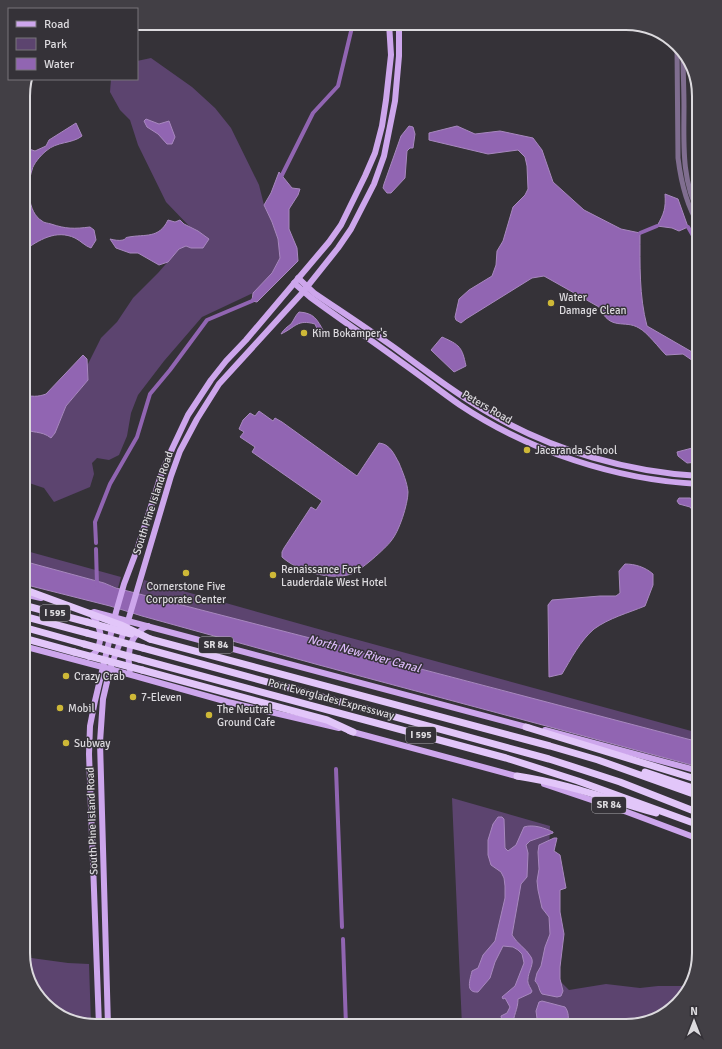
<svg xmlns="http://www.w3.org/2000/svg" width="722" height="1049" font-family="Signika,sans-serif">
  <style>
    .green { fill: #5c446f }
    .water { fill: #9165b2; stroke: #a888bf }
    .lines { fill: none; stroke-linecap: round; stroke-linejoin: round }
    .canal { stroke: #9165b2; stroke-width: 4 }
    .minor { stroke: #806e90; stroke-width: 5 }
    .major { stroke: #cda6ec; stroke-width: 6 }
    .highway { stroke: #e2c6f9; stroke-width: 7 }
    .highway-bridge { stroke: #e2c6f9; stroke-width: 7 }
    .poi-dot { fill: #ceb837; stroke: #353238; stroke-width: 1.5 }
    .labels { text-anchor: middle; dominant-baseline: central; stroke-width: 3; stroke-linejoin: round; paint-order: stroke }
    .shield { fill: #353238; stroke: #aaa8ac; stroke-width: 1 }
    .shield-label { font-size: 10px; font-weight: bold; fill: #dcdade }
    .poi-label { font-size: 11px; fill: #dcdade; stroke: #353238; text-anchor: start }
    .street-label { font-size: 11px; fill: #dcdade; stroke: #353238 }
    .water-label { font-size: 12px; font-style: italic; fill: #dcbaf9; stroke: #353238 }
    .rim { fill: none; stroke: #dcdade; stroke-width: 2 }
  </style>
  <rect width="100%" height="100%" fill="#353238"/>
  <g class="green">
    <path d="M 151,58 L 192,87 L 215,108 L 231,128 L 259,185 L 264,205 L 272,222 L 278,239 L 280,258 L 272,273 L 253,293 L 202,317 L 164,361 L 138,395 L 131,413 L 127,436 L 119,455 L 109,460 L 97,458 L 92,463 L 94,474 L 90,487 L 54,502 L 44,488 L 23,481 L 23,428 C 32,434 41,430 51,438 L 55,433 L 66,406 L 88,380 L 87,366 L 101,338 L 117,322 L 133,298 L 158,273 L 179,249 L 186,246 L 191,248 L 198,231 L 191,228 L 166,202 L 138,145 L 130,120 L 120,110 L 110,92 L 111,79 L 137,79 L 137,61 Z"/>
    <path d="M 23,550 L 121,577 L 118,588 L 104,583 L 23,561 Z"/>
    <path d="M 144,580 L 329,632 L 695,732 L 699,733 L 699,742 L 379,658 L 341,646 L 140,594 Z"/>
    <path d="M 452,798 L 550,826 L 549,849 L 557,978 L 569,990 L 606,984 L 640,988 L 658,986 L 681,986 L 690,987 L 689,990 L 662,1016 L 626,1026 L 462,1026 Z"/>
    <path d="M 24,957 L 68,963 L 89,964 L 91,1024 L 86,1024 L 59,1016 L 33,989 Z"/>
  </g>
  <g class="water">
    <path d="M 146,119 L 159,124 L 169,121 L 175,137 L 172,144 L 167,144 L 158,134 L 147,127 L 144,121 Z"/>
    <path d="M 76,123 L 82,136 C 72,144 57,141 46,151 C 41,155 33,164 32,170 C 27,185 27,212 42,221 C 44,223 48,223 51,224 C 66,229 74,229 90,227 L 94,230 L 96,240 L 91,248 C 85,246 81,241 75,238 C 56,229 39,240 23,251 L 23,147 L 35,151 L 46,146 L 49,140 Z"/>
    <path d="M 409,126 L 413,127 L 415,134 L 413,148 L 410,148 L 407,151 L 405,178 L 391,193 L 387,193 L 383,188 L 384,184 L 401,136 Z"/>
    <path d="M 457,126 L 475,134 L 500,131 L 533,138 L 542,150 L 553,182 L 584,210 L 621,229 L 640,233 C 640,264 639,296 647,326 L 699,356 L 699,365 L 683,354 L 666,355 C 659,348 647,332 639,328 C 624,319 611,332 599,307 L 544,276 L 532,278 L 466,319 L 461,323 L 456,320 L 455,317 L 459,299 L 469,290 L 492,276 L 496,265 L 497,251 L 503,241 L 513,207 L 525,195 L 528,189 L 527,166 L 525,157 L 518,150 L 488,154 L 429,140 L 429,133 Z"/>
    <path d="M 279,172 L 292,188 L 300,189 L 298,195 L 289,209 L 289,229 L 297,248 L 298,261 L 257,302 L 252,301 L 253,293 L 272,273 L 280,258 L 278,239 L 272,222 L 264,205 L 271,193 Z"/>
    <path d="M 665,194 L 678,199 L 688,227 L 679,231 L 672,228 L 657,226 C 664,214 666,208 665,194 Z"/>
    <path d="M 168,220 L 175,222 L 180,220 L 184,224 L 198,231 L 209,239 L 203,248 L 191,248 L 186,246 L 179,249 L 168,262 L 159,265 L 138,253 L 130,253 L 116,248 L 110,239 C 114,240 119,241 123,240 C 128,238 123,238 129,237 C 145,234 159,239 168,220 Z"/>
    <path d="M 299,312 C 314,313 317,319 324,332 L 318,331 L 315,324 C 297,319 296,327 281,334 C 284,329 287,327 291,324 C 294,320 295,316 299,312 Z"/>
    <path d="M 442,337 C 460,345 462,347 466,366 L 454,372 L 431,350 Z"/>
    <path d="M 83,355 L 87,359 L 88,380 L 66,406 L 55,433 L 51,438 C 41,430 32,434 23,428 L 23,394 C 31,397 38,397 46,394 Z"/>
    <path d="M 259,411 L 273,421 L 275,418 L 282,422 L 357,476 L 379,443 C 390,444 394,454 399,463 C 403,473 407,482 408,492 C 408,504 399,532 391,541 C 386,548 359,572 351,574 C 331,581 297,571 282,557 L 282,552 L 284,548 L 311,507 L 316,510 L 322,501 L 252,452 L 255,447 L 240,437 L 244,432 L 239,429 L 243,420 L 250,413 L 255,416 Z"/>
    <path d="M 698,445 L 699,462 L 687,463 L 678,456 L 677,452 L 696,447 Z"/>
    <path d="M 679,498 L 690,498 L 699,503 L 699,515 L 697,516 L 690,507 L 679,504 L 677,501 Z"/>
    <path d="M 23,561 L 104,583 L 116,588 L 341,646 L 379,658 L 699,742 L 699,767 L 319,665 L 142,616 L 110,606 L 23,584 Z"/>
    <path d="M 625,564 C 635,564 645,567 653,574 L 653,585 L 645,606 C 628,613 609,618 594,629 C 580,641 571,659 562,674 L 549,677 L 548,605 L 552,600 L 600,596 L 616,596 L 620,593 L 619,571 Z"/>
    <path d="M 498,817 L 502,817 L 504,819 L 505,848 L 508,851 L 516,845 L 524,827 C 533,824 545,828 553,832 L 553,833 L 530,841 L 526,845 L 528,853 L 527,877 L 521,884 L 512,935 C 517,944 526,948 531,957 C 535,963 528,972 528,979 C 527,983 530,987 532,991 L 531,993 L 518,999 C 518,1010 513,1015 513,1026 L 503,1026 L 501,1016 L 507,1013 L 510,1007 L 505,998 L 503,999 L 502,997 L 515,986 L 524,963 L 522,954 L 518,950 L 513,947 L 503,946 L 495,962 L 490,978 L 478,992 C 465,993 470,980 472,971 L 478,968 L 483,955 L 495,941 L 505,898 L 505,886 L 504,878 L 501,872 L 491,865 L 488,855 L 488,840 L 493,824 Z"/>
    <path d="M 554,838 L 557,838 L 554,851 L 560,855 L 566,888 L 560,890 L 560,912 L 564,934 L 560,967 L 560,979 L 563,991 L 561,996 L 557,997 L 542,994 C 538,989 540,986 535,981 L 537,973 L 541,966 L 545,947 L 550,934 L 549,917 L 542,908 L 538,890 L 537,881 L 539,869 L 538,852 L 539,845 Z"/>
    <path d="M 542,1001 L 565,1007 C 569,1012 569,1019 567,1025 L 538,1026 L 536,1011 L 539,1002 Z"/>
  </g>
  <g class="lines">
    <g class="canal">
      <path d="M 280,179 L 313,113 L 338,86 L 353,23"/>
      <path d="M 688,227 L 699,246"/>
      <path d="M 640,233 L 657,226"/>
      <path d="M 96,543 L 95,522 L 110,484 L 137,437 L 150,394 L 170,370 L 207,320 L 252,301 L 255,298"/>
      <path d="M 96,549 L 97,585"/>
      <path d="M 336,769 L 342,927"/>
      <path d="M 343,939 L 346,1026"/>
    </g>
    <g class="minor">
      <path d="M 677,47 L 678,158 C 681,182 686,205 699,225"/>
      <path d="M 683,53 C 683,71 684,89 684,106 C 684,142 681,180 699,213"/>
    </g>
    <g class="major">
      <path d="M 298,278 L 314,293 C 342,312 371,331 399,351 C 430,374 461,397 494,416 C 556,451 628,472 699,476"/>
      <path d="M 294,283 L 310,297 C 340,319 371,340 401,362 C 421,376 440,391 460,405 C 529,451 616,480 699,484"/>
      <path d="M 23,594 L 41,598"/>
      <path d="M 94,612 L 530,728"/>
      <path d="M 23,646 L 110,669 L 228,702 L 339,728"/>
      <path d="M 89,657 C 95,654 97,651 99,645 C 103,632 98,624 91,613"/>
      <path d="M 130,670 C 127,658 129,639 140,631 C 142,629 145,627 148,626"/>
      <path d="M 545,730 L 699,771"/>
      <path d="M 349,731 L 520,777"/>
      <path d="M 544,784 L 627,812 L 699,839"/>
      <path d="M 99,1026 L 89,754 L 90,726 L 95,701 L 116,612 L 124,584 L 138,547 L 162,472 L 172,449 L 188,415 L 211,380 L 226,361 L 246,340 L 329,242 L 341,225 L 365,176 L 375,153 L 382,126 L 386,100 L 391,55 L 389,23"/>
      <path d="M 108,1026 L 100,742 L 103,699 L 110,669 L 128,621 L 171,476 L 180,451 L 197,419 L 219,384 L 303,292 L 338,248 L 351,229 L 374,184 L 384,156 L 395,101 L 399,56 L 399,23"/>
    </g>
    <g class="highway">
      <path d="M 23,605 L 87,622"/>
      <path d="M 23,616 L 87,633"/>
      <path d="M 23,627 L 84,644"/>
      <path d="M 23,638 L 74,652"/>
      <path d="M 150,639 L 550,746 L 598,760 L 699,796"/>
      <path d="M 143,648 L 549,759 L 620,782 L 699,813"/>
      <path d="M 139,659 L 506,758 L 578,781 L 699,825"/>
      <path d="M 142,670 L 327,720 L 353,732"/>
      <path d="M 526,727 L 699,780"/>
      <path d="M 645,772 L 699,790"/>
      <path d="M 517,776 C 565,783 610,800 656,813"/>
    </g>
    <g class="highway-bridge">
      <path d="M 23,589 L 121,625 L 150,639"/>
      <path d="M 87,622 L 131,634"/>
      <path d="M 87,633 L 143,648"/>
      <path d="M 84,644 L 139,659"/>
      <path d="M 74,652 L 142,670"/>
    </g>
  </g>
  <g class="poi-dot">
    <circle cx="551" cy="303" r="4"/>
    <circle cx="304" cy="333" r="4"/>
    <circle cx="527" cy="450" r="4"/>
    <circle cx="186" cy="573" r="4"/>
    <circle cx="273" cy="575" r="4"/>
    <circle cx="66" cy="676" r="4"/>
    <circle cx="133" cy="697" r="4"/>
    <circle cx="60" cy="708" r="4"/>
    <circle cx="209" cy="715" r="4"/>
    <circle cx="66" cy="743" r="4"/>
  </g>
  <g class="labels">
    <g class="shield">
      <rect x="40" y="605" width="30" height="16" rx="3"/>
      <rect x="199" y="637" width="34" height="16" rx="3"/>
      <rect x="406" y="727" width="30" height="16" rx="3"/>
      <rect x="592" y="797" width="34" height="16" rx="3"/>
    </g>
    <g class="shield-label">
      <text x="55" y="613">I 595</text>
      <text x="216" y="645">SR 84</text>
      <text x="421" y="735">I 595</text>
      <text x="609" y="805">SR 84</text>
    </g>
    <g class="poi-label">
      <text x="559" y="297">Water<tspan x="559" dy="13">Damage Clean</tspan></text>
      <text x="312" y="333">Kim Bokamper's</text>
      <text x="535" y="450">Jacaranda School</text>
      <text x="281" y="569">Renaissance Fort<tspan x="281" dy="13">Lauderdale West Hotel</tspan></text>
      <text x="186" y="586" text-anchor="middle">Cornerstone Five<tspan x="186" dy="13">Corporate Center</tspan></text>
      <text x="74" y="676">Crazy Crab</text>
      <text x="141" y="697">7-Eleven</text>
      <text x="68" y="708">Mobil</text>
      <text x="217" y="709">The Neutral<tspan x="217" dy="13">Ground Cafe</tspan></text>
      <text x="74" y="743">Subway</text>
    </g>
    <g class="street-label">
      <text transform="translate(487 407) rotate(30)">Peters Road</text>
      <text transform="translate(153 503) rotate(-72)">South Pine Island Road</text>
      <text transform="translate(331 699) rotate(15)">Port Everglades Expressway</text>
      <text transform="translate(92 821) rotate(-92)">South Pine Island Road</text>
    </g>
    <g class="water-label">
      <text transform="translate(364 654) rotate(15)">North New River Canal</text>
    </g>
  </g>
  <path d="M0 0H722V1049H0ZM96 30H626A66 66 0 0 1 692 96V953A66 66 0 0 1 626 1019H96A66 66 0 0 1 30 953V96A66 66 0 0 1 96 30Z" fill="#423f45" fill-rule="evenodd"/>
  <path class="rim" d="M96 30H626A66 66 0 0 1 692 96V953A66 66 0 0 1 626 1019H96A66 66 0 0 1 30 953V96A66 66 0 0 1 96 30Z"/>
  <rect x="8" y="8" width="130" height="72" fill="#353238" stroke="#78757a"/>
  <rect x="16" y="21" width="20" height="6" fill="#cda6ec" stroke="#78757a"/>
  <text x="44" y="28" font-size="12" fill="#dcdade">Road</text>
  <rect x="16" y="38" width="20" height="12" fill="#5c446f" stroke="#78757a"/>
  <text x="44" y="48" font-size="12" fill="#dcdade">Park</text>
  <rect x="16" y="58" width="20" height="12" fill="#9165b2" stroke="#78757a"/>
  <text x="44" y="68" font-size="12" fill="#dcdade">Water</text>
  <g transform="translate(694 1021)" stroke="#353238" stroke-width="3" paint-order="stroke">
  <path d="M0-3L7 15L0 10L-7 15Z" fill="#dcdade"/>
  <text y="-6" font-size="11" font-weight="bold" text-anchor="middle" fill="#dcdade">N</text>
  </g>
</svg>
